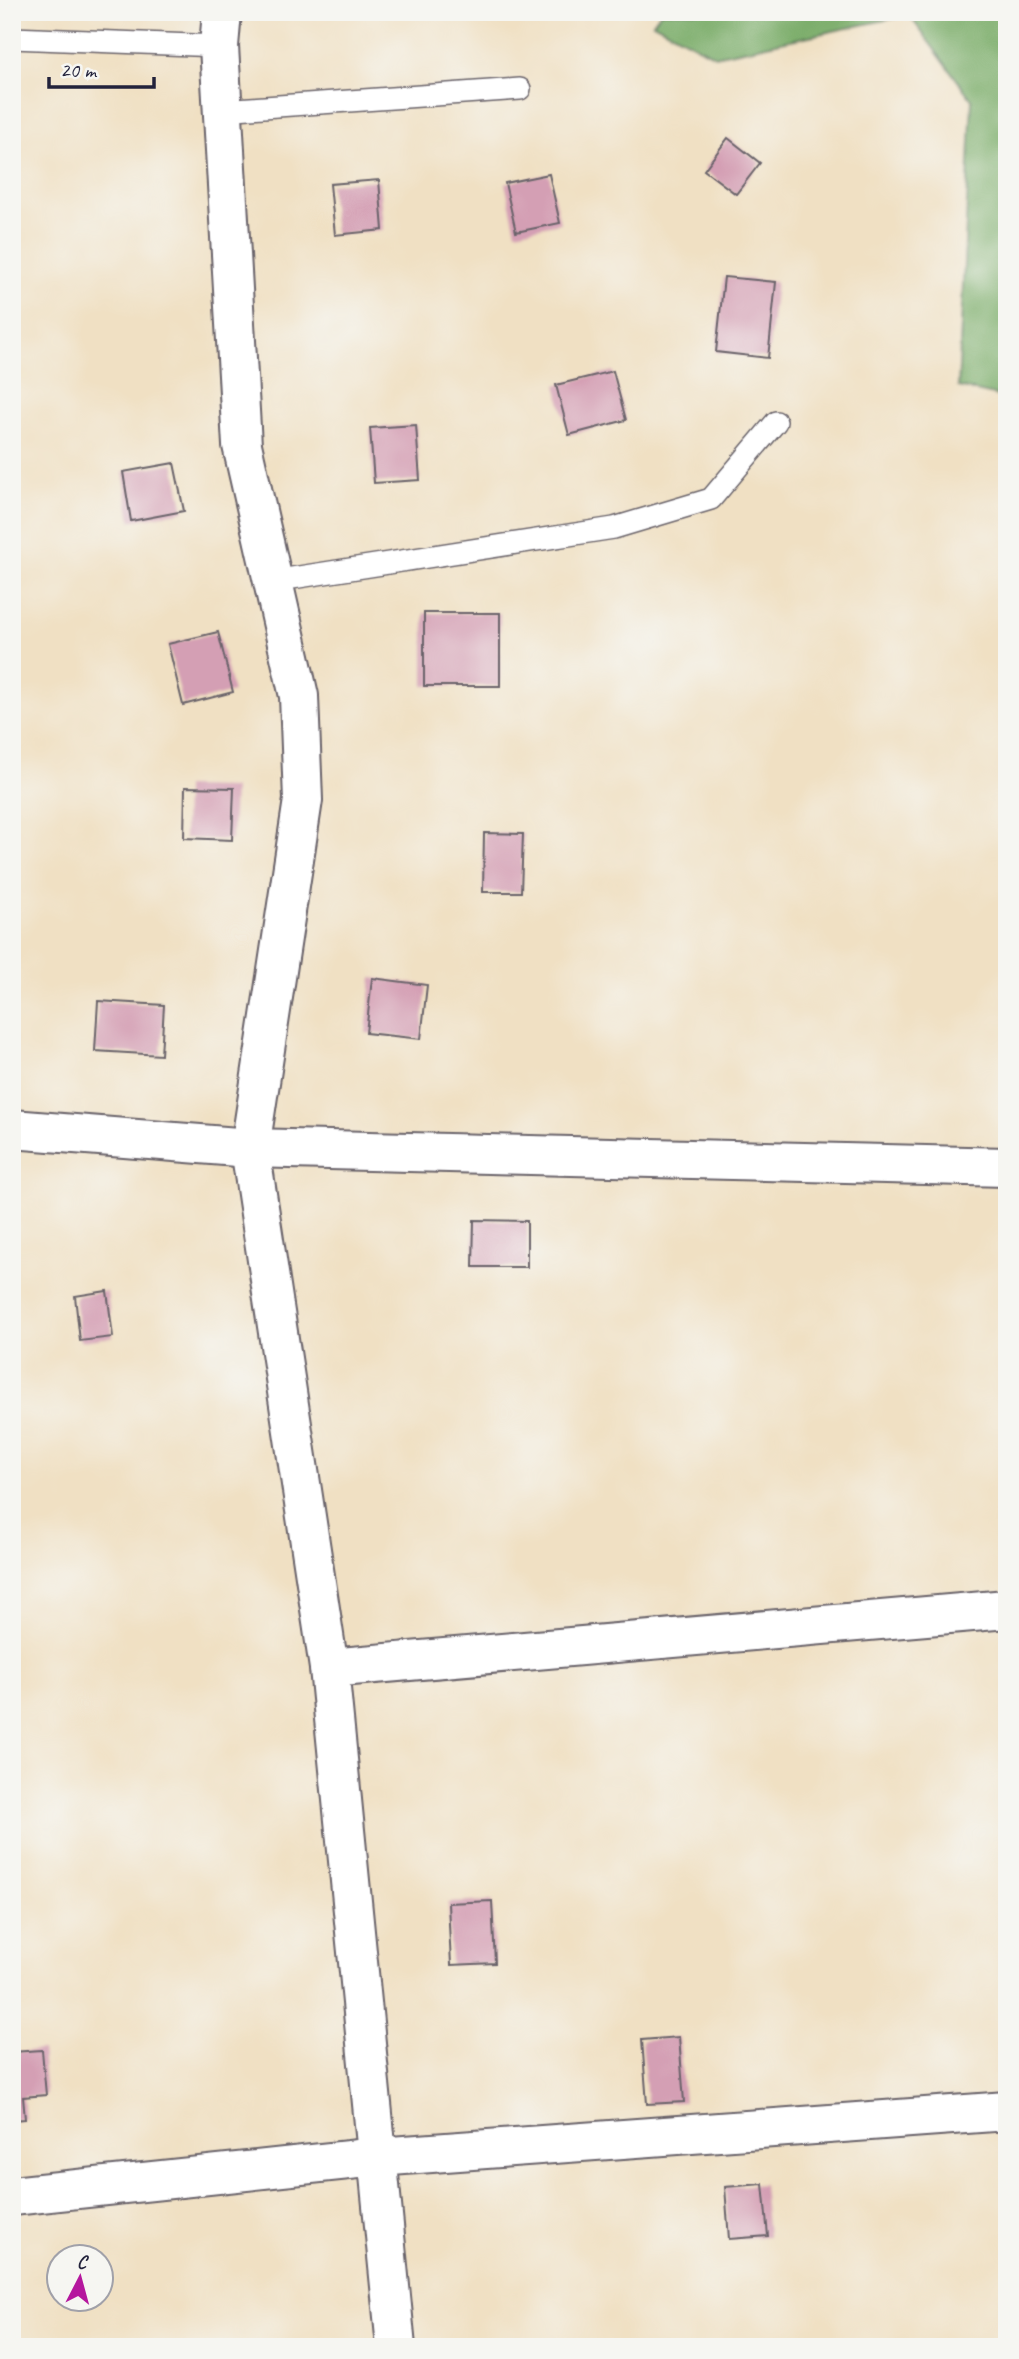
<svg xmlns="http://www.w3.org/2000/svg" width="1019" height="2359" font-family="Caveat,sans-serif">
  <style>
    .forest { fill: #79ac68; stroke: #4e6752; stroke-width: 2 }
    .building { fill: #d49fb4 }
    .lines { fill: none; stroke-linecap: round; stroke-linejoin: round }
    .service-casing { stroke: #6a646b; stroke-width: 24 }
    .minor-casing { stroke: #6a646b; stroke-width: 42 }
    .service { stroke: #fff; stroke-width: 21 }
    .minor { stroke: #fff; stroke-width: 38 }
  </style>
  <rect width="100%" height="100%" fill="#f6f6f2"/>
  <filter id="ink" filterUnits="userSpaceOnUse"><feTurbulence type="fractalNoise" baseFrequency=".0143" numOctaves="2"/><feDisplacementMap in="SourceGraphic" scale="14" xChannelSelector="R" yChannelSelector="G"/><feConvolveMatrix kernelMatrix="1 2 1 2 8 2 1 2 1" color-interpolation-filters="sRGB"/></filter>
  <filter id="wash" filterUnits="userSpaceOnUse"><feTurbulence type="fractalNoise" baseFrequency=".00686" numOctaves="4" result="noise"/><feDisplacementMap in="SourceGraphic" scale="28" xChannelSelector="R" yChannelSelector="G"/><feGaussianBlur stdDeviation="1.57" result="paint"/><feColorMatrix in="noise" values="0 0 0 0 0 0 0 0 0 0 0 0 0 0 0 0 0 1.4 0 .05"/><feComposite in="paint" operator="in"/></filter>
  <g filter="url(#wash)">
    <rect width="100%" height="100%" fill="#f0e0c3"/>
    <path class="forest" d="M 661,12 L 1007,12 L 1007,398 L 958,387 L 972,100 L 909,15 L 715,56 L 653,23 Z"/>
    <g id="blocks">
      <g class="building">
        <path d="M 728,138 L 760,163 L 736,194 L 704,170 Z"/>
        <path d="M 549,174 L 560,223 L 516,232 L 505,183 Z"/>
        <path d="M 379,180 L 383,230 L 335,235 L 330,184 Z"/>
        <path d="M 724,277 L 776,282 L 768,358 L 716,352 Z"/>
        <path d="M 613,371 L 626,420 L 569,435 L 556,385 Z"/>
        <path d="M 416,425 L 420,480 L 374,483 L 370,428 Z"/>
        <path d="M 174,463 L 184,511 L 131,521 L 123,472 Z"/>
        <rect x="424" y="613" width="76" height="73"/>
        <path d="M 218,632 L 233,692 L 183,705 L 168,644 Z"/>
        <path d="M 185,787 L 234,788 L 232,840 L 184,838 Z"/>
        <path d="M 484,833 L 523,834 L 521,892 L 483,892 Z"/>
        <path d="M 372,978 L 427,985 L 421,1039 L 366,1033 Z"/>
        <path d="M 98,1001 L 164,1005 L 161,1055 L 95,1051 Z"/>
        <path d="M 474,1220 L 527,1221 L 527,1267 L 473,1267 Z"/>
        <path d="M 107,1291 L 113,1337 L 80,1341 L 75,1296 Z"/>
        <path d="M 492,1901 L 495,1963 L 451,1965 L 448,1903 Z"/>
        <path d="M 679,2037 L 684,2102 L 647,2104 L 642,2040 Z"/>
        <path d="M 42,2050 L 46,2095 L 23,2097 L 25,2119 L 12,2120 L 12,2052 Z"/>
        <path d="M 763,2184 L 768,2236 L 729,2239 L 725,2187 Z"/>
      </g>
    </g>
  </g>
  <g filter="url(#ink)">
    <use href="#blocks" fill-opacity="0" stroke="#6a646b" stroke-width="2"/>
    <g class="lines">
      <g class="service-casing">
        <g id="service">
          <path d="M 12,38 L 219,46"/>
          <path d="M 222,110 L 520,89"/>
          <path d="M 273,581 L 614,528 L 711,499 L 776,422"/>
        </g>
      </g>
      <g class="minor-casing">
        <g id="minor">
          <path d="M 222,12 L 219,46 L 242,445 L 299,696 L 303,800 L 250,1148 L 329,1668 L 396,2347"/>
          <path d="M 12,1129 L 250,1148 L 1007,1167"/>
          <path d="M 329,1668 L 1007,1609"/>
          <path d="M 12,2196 L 377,2157 L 1007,2111"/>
        </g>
      </g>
      <use href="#service" class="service"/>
      <use href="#minor" class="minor"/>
    </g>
  </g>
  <rect width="1019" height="2359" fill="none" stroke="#f6f6f2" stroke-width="42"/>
  <g transform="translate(80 2278) rotate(6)"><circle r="33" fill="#f6f6f2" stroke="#a1a1a9" stroke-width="2"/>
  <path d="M0-5L12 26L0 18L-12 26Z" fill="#b5179e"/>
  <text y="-10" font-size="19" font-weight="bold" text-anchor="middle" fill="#22223b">С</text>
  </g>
  <path d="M49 77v10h105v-10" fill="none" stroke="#22223b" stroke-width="3.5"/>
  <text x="60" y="77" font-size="21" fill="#22223b" stroke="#f6f6f2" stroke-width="5" paint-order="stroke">20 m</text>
</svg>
